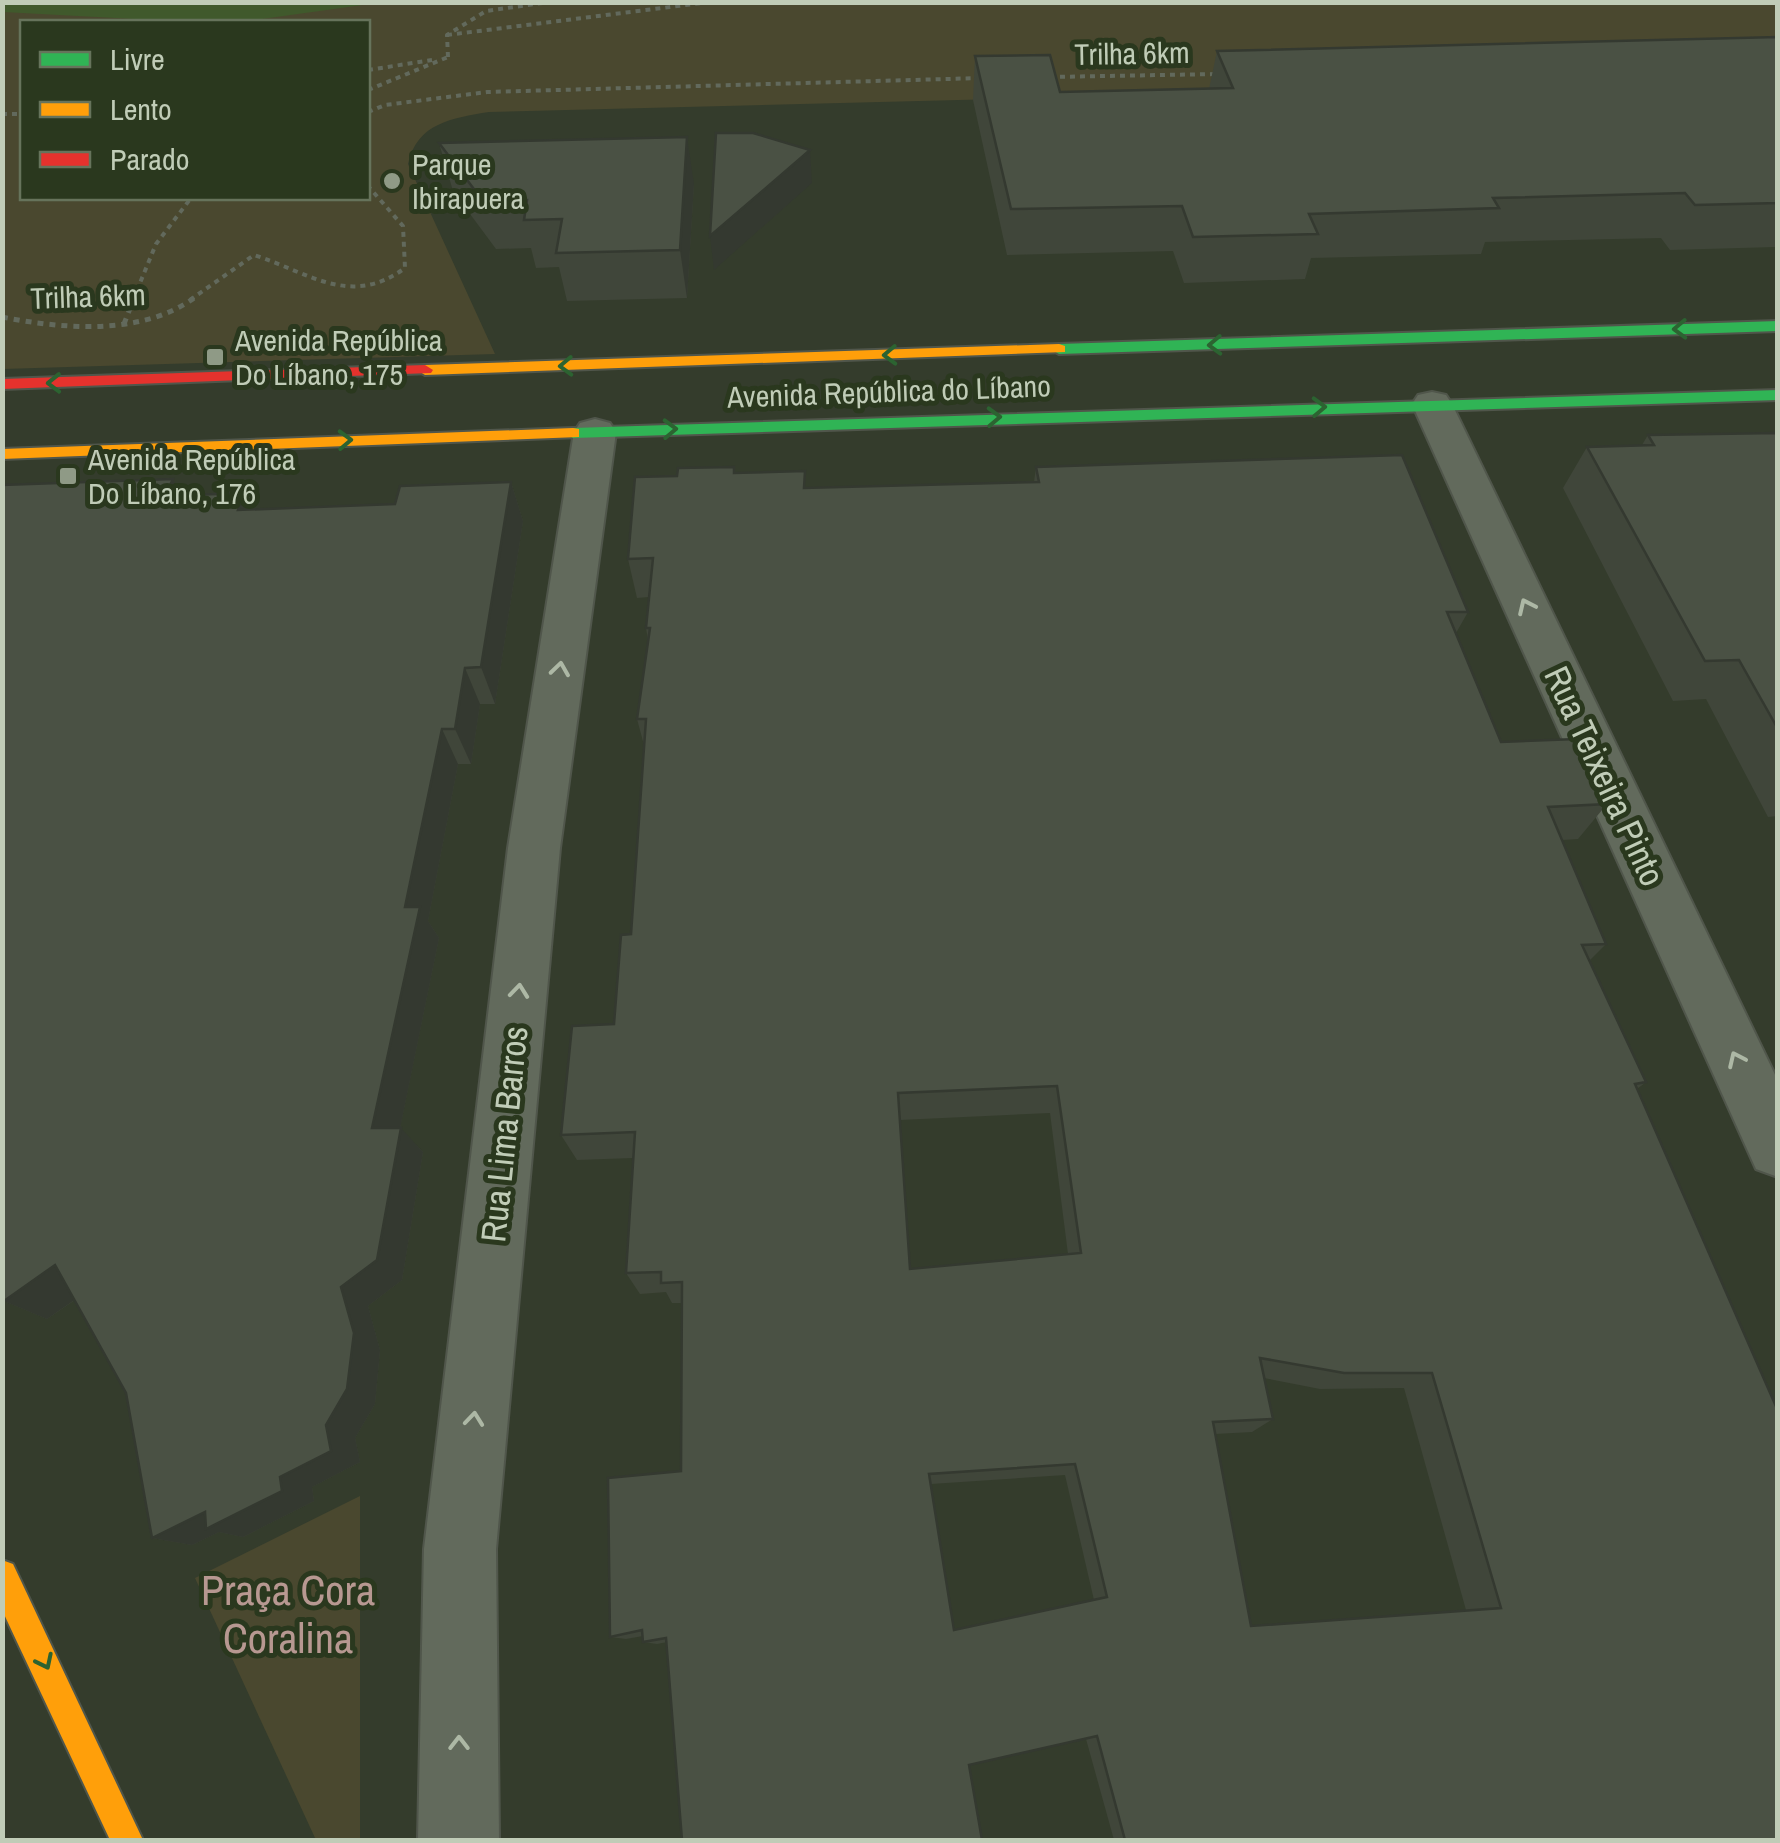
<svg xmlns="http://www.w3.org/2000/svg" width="1780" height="1843" font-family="'Archivo Narrow',sans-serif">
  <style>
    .green { fill: #4a482f; fill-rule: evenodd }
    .water { fill: #40592c }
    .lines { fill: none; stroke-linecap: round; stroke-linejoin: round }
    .street-casing { stroke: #50564b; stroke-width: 4 }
    .fast-casing { stroke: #50564b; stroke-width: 4 }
    .slow-casing { stroke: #50564b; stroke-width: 4 }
    .jam-casing { stroke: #50564b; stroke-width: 4 }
    .path-far1 { stroke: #62695c; stroke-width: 4; stroke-dasharray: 5 5; stroke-linecap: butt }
    .path { stroke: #62695c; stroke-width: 5; stroke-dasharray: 6 6; stroke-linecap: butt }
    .street { fill: #626a5c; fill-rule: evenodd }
    .fast { fill: #30b455; fill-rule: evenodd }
    .slow { fill: #ff9f0a; fill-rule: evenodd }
    .jam { fill: #e5322d; fill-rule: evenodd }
    .wall { fill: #40463a; fill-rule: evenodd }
    .shaded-wall { fill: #343930 }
    .building { fill: #4a5144; stroke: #343930; stroke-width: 2.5; fill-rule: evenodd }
    .oneway { stroke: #2c6331 }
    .oneway2 { stroke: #adb8a5 }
    .poi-dot { fill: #8f9a86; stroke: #2a381e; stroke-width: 4 }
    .labels { text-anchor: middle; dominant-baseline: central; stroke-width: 10; stroke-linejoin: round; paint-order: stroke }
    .far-street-label { font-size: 30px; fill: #c0ccb7; stroke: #2a381e }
    .far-poi-label { font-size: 30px; fill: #c0ccb7; stroke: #2a381e; text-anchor: start }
    .street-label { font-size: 35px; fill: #c0ccb7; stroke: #2a381e }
    .near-park-label { font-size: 42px; fill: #b79891; stroke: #2a381e }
  </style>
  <rect width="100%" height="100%" fill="#343c2c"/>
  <g class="green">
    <path d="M 1777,2 L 1778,79 L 489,112 C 452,118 417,123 408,164 L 495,354 L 3,369 L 2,3 ZM 22,22 L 368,22 L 368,198 L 22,198 Z"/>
    <path d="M 360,1496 L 360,1840 L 316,1840 L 195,1578 Z"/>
  </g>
  <path class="water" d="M 3,2 L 377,2 L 377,3 L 262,19 L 191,22 L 3,12 Z"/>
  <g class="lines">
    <g class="street-casing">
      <g id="street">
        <path d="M 1432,392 L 1446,395 L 1452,404 L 1778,1081 L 1778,1177 L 1756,1169 L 1412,404 L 1418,395 Z"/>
        <path d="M 595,419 L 610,423 L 616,432 L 560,848 L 496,1549 L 499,1840 L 418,1840 L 424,1549 L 508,848 L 574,432 L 580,423 Z"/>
      </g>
    </g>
    <g class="fast-casing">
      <g id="fast">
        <path d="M 1778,321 L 1778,331 L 1059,354 L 1051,349 L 1059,344 Z"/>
        <path d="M 1778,390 L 1778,400 L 573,438 L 565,433 L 573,428 Z"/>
      </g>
    </g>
    <g class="slow-casing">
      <g id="slow">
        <path d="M 1059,344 L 1065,346 L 1065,352 L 425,375 L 417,370 L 425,365 Z"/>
        <path d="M 573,428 L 579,429 L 579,437 L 2,459 L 2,449 Z"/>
        <path d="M 2,1560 L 13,1564 L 143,1840 L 110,1840 L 2,1610 Z"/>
      </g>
    </g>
    <g class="jam-casing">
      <path id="jam" d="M 425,365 L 433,370 L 431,373 L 2,389 L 2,379 Z"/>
    </g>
    <g class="path-far1">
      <path d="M 447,35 L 710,2"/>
      <path d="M 448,57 L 447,35 L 486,11 L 549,2"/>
      <path d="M 368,70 L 432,60"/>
      <path d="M 1050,77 L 1217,74"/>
      <path d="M 368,90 L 448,57"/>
      <path d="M 368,112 L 385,105 L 487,92 L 982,78"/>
      <path d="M 2,114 L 22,114"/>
      <path d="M 133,300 L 156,244 L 191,198"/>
      <path d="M 190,300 L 254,255 C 310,273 350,308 405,268 L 403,226 L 368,186"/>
    </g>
    <g class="path">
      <path d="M 2,317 C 63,329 141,336 194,298"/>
      <path d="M 124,324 L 134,298"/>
    </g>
    <use href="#street" class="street"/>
    <use href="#fast" class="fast"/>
    <use href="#slow" class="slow"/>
    <use href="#jam" class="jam"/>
  </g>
  <g class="wall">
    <path d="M 1778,37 L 1778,243 L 1775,247 L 1670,250 L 1661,238 L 1485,242 L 1481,254 L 1311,258 L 1305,279 L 1184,283 L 1173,251 L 1007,255 L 973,100 L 975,56 L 1060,92 L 1209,89 L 1217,51 Z"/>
    <path d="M 439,143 L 694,184 L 687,298 L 567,301 L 559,267 L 536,268 L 531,248 L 496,249 L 453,191 Z"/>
    <path d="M 1778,433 L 1778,816 L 1768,817 L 1706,699 L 1673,701 L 1563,488 L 1587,447 L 1642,445 L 1648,435 Z"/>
    <path d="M 1036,467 L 1468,612 L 1456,633 L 1501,742 L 1607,804 L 1578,839 L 1562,840 L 1606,944 L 1590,960 L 1646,1082 L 1637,1089 L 1778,1840 L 1114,1840 L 1086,1739 L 667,1642 L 657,1644 L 643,1642 L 643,1636 L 626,1639 L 610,1637 L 681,1471 L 682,1303 L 672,1303 L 666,1292 L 640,1294 L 626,1273 L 633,1158 L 577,1160 L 561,1135 L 614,1024 L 631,934 L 644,745 L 637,719 L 648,640 L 646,628 L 649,597 L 637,598 L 628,559 L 677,476 L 735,473 L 806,488 L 1034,482 ZM 1050,1113 L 1068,1254 L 910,1269 L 900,1120 ZM 1264,1378 L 1320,1389 L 1404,1388 L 1466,1610 L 1251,1626 L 1215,1434 L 1252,1432 L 1273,1419 ZM 1065,1475 L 1094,1600 L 954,1630 L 931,1484 Z"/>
    <path d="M 511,482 L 523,521 L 495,704 L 480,704 L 471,764 L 458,764 L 428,921 L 439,938 L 400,1128 L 423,1152 L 402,1280 L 368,1306 L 380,1350 L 375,1404 L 355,1438 L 360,1462 L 312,1487 L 314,1501 L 243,1537 L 219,1532 L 192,1545 L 152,1538 L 126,1393 L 75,1300 L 47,1319 L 4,1301 L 182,495 L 244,493 L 252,509 L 395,504 Z"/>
  </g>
  <g class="shaded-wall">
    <path d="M 687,137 L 694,184 L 687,298 L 680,250 Z"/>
    <path d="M 810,150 L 812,183 L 714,270 L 710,236 Z"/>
    <path d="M 173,479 L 196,517 L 165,496 Z"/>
    <path d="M 511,482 L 523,521 L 495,704 L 481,667 Z"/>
    <path d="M 244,493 L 265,532 L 238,510 Z"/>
    <path d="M 465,668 L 480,704 L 471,764 L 455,729 Z"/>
    <path d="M 442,729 L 458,764 L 428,921 L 439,938 L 395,1153 L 372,1128 L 405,907 Z"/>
    <path d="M 401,1128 L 423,1152 L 402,1280 L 368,1306 L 380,1350 L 375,1404 L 355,1438 L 360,1462 L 312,1487 L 314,1501 L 243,1537 L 219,1532 L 192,1545 L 152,1538 L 280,1477 L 341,1287 Z"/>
    <path d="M 55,1265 L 96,1285 L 47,1319 L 4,1301 Z"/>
  </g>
  <g class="building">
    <path d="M 1778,37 L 1778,203 L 1695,205 L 1685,193 L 1493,198 L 1499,208 L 1309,214 L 1318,234 L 1193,237 L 1182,206 L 1011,209 L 975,56 L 1050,55 L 1060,92 L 1233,88 L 1217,51 Z"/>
    <path d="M 716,133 L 753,133 L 810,150 L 710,236 Z"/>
    <path d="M 687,137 L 680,250 L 556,253 L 562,219 L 524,220 L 527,200 L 483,201 L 439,143 Z"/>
    <path d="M 1778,433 L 1778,729 L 1739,660 L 1705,661 L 1587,447 L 1654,445 L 1648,435 Z"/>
    <path d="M 1402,455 L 1468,612 L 1447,612 L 1501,742 L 1577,739 L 1607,804 L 1548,807 L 1606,944 L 1582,945 L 1646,1082 L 1635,1084 L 1778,1411 L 1778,1840 L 1125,1840 L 1097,1736 L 969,1765 L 982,1840 L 682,1840 L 666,1638 L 643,1642 L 642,1630 L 610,1637 L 608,1478 L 681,1471 L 682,1282 L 661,1283 L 661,1272 L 626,1273 L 635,1132 L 561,1135 L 572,1026 L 614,1024 L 621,935 L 631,934 L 646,719 L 637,719 L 650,628 L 646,628 L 653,558 L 628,559 L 635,477 L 677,476 L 678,468 L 734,467 L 734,473 L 805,471 L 804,488 L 1039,482 L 1036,467 ZM 1057,1086 L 1081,1253 L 910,1269 L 898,1093 ZM 1260,1358 L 1344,1373 L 1432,1373 L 1501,1608 L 1251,1626 L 1213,1422 L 1273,1419 ZM 1075,1464 L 1107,1597 L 954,1630 L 929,1474 Z"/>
    <path d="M 173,479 L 165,496 L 244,493 L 238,510 L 395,504 L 400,486 L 511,482 L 481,667 L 465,668 L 455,729 L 442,729 L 405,907 L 420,907 L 372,1128 L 401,1128 L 377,1260 L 341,1287 L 354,1333 L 347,1389 L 326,1425 L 331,1451 L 280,1477 L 282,1491 L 206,1529 L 205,1512 L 152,1538 L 126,1393 L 55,1265 L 4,1301 L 2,1298 L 2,485 Z"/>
  </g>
  <defs><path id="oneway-chevron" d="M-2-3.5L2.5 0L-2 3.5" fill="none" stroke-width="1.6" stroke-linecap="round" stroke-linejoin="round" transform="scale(2.5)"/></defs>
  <g class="oneway">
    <use href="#oneway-chevron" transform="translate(1680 329) rotate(178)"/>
    <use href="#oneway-chevron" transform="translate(1215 345) rotate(178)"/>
    <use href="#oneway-chevron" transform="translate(890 355) rotate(178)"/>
    <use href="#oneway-chevron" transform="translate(566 366) rotate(178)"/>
    <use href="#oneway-chevron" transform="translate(54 383) rotate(179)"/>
    <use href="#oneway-chevron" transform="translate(1319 407) rotate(-2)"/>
    <use href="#oneway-chevron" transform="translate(994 417) rotate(-2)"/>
    <use href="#oneway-chevron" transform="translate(670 429) rotate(-2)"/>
    <use href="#oneway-chevron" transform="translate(345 440) rotate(-2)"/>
    <use href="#oneway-chevron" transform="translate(45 1662) rotate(64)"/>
  </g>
  <g class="oneway2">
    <use href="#oneway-chevron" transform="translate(1526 606) rotate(-115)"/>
    <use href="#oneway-chevron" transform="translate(560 669) rotate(-82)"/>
    <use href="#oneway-chevron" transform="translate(519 991) rotate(-84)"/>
    <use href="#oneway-chevron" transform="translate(1736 1059) rotate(-115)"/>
    <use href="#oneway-chevron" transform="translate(474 1419) rotate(-84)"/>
    <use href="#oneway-chevron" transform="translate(459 1743) rotate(-90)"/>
  </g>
  <g class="poi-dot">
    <circle cx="392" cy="181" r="10"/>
    <rect x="205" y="347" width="20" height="20" rx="5"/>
    <rect x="58" y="466" width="20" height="20" rx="5"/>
  </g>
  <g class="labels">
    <g class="far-street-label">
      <text transform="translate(1132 53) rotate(-1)">Trilha 6km</text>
      <text transform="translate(88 296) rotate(-2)">Trilha 6km</text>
      <text transform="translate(889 391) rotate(-2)">Avenida República do Líbano</text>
    </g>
    <g class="far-poi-label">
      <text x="412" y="164">Parque<tspan x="412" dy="34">Ibirapuera</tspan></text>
      <text x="235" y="340">Avenida República<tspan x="235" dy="34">Do Líbano, 175</tspan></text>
      <text x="88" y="459">Avenida República<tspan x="88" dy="34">Do Líbano, 176</tspan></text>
    </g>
    <g class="street-label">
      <text transform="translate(1605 776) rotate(65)">Rua Teixeira Pinto</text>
      <text transform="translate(504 1134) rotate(-84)">Rua Lima Barros</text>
    </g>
    <g class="near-park-label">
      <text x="288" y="1590">Praça Cora<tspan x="288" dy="48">Coralina</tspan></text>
    </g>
  </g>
  <rect width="1780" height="1843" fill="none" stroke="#c0ccb7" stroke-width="10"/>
  <rect x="20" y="20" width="350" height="180" fill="#2a381e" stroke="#66735b" stroke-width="2.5"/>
  <rect x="40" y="52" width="50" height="15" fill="#30b455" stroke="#66735b" stroke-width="2.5"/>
  <text x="110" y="70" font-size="30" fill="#c0ccb7">Livre</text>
  <rect x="40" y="102" width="50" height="15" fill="#ff9f0a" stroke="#66735b" stroke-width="2.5"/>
  <text x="110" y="120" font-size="30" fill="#c0ccb7">Lento</text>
  <rect x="40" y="152" width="50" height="15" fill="#e5322d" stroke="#66735b" stroke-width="2.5"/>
  <text x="110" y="170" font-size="30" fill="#c0ccb7">Parado</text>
</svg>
